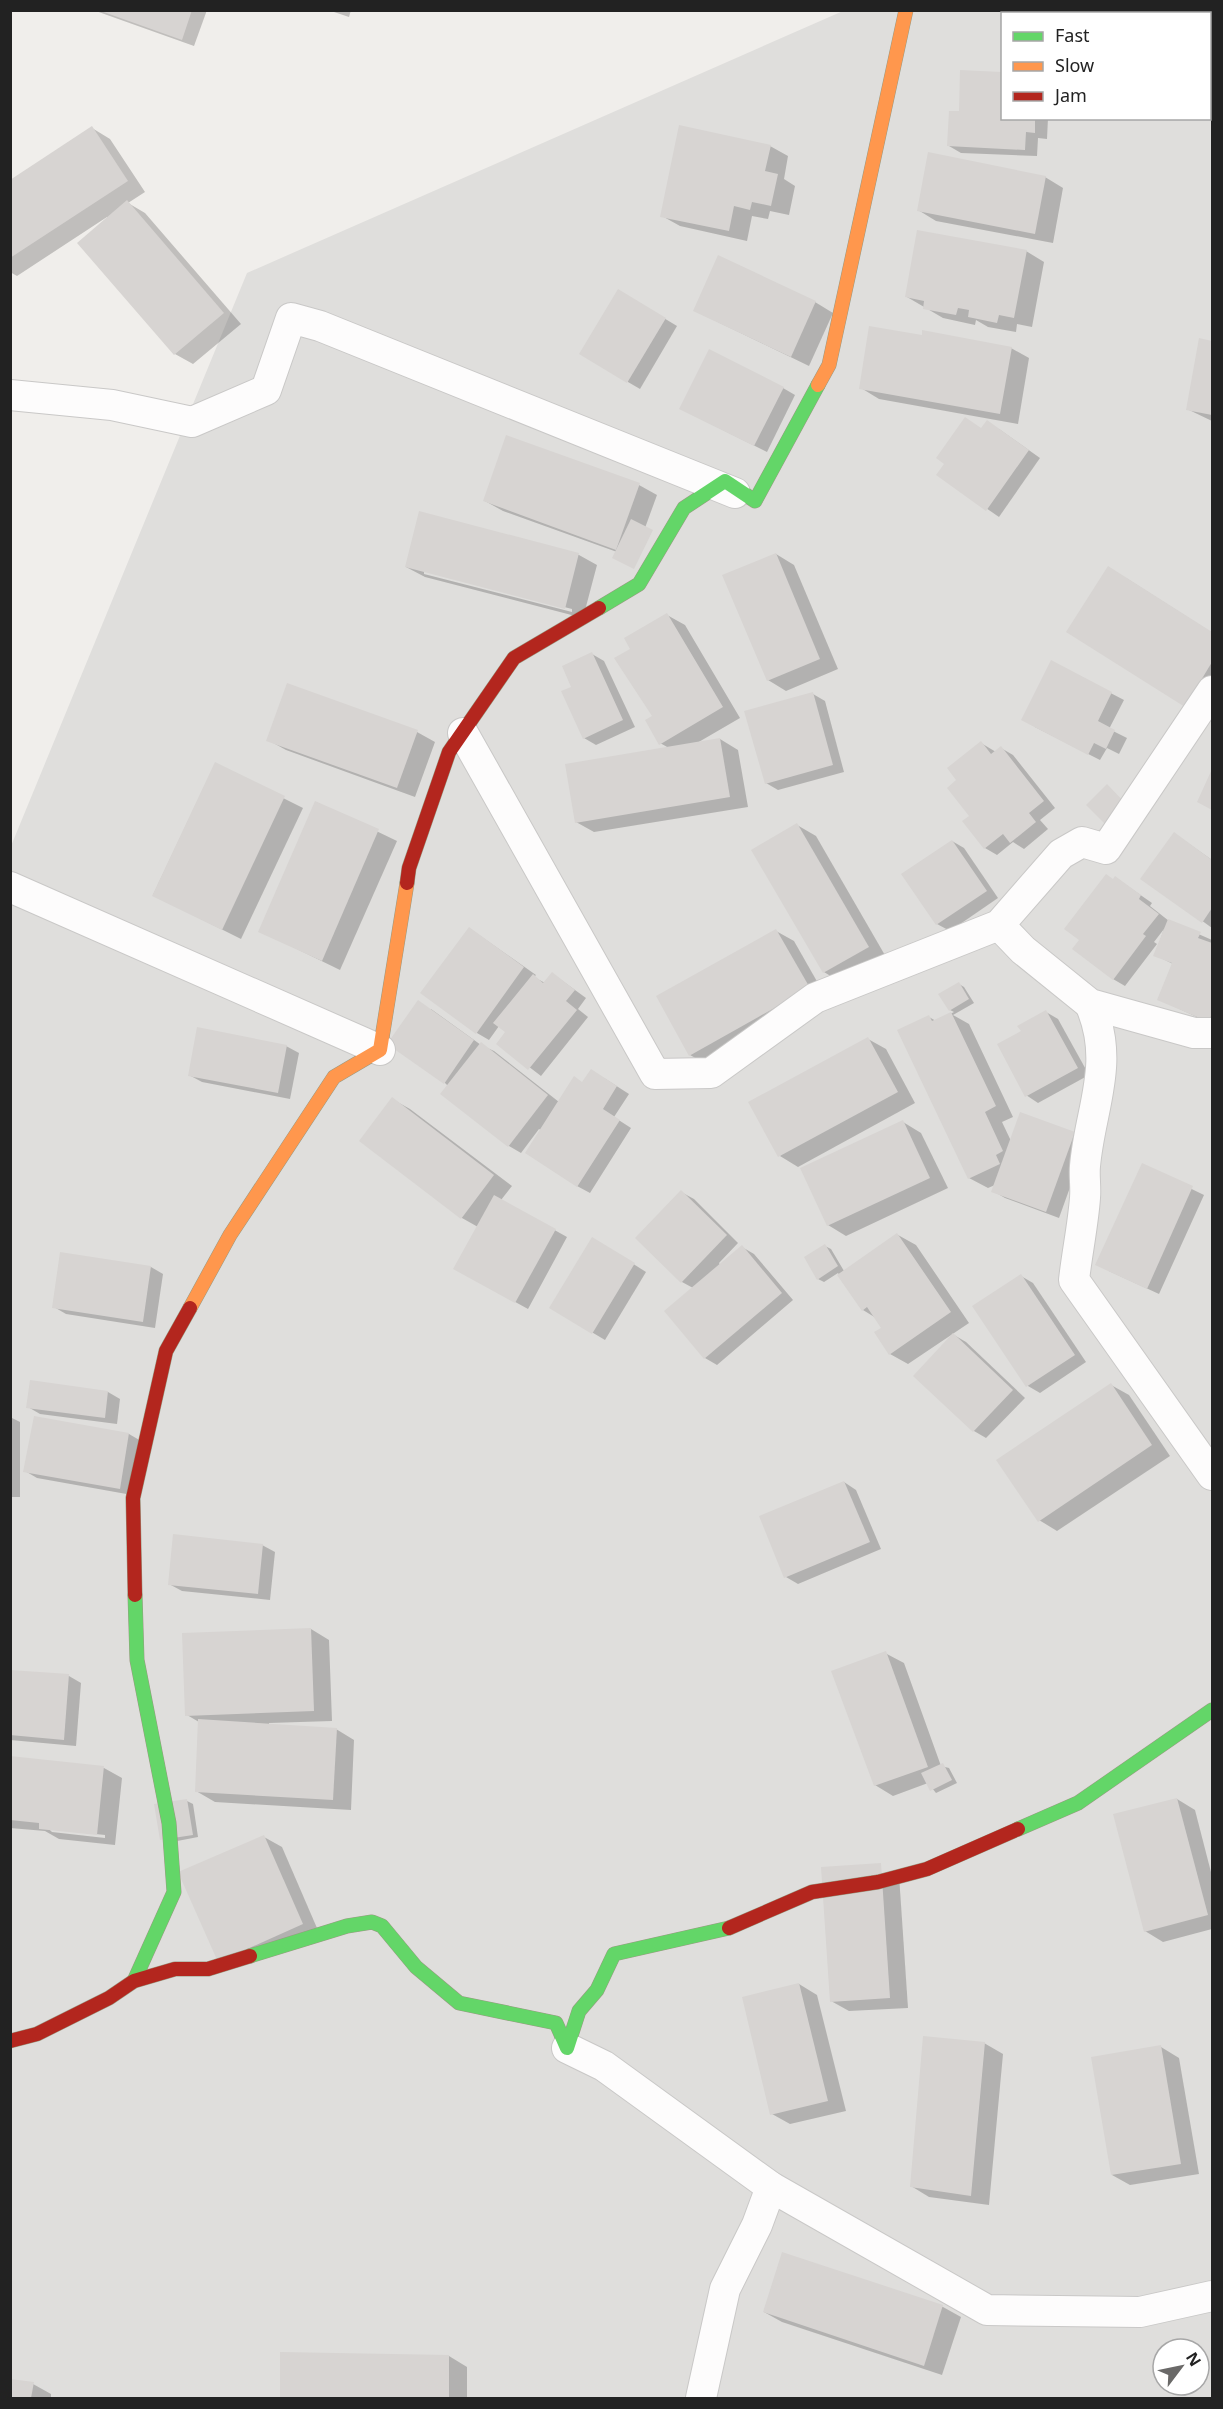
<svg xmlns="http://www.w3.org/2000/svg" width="1223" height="2409" font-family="'Noto Sans',sans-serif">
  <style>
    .residential { fill: #dfdedc; fill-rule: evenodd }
    .shadow { fill: #0003; fill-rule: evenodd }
    .building { fill: #d7d4d2 }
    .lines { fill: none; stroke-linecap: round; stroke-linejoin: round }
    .street-casing { stroke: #c9c8c7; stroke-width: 32 }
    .fast-casing { stroke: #999a82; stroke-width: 15 }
    .slow-casing { stroke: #999a82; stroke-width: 15 }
    .jam-casing { stroke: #999a82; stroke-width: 15 }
    .street { stroke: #fdfcfc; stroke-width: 30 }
    .fast { stroke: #63d668; stroke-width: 14 }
    .slow { stroke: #ff974d; stroke-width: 14 }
    .jam { stroke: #b3261e; stroke-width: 14 }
  </style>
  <rect width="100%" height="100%" fill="#f0eeeb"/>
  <path class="residential" d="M 843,11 L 1212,11 L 1212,2398 L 11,2398 L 11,846 L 247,273 ZM 1002,14 L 1210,14 L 1210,118 L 1002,118 ZM 1163,2349 L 1199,2349 L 1199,2385 L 1163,2385 Z"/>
  <g class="shadow">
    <path d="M 93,10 L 207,10 L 194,46 Z"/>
    <path d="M 328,10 L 351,10 L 349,17 Z"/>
    <path d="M 962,72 L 1002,74 L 1002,118 L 1048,118 L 1047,139 L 1038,138 L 1037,156 L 961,153 L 949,146 L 960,113 Z"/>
    <path d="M 92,128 L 110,139 L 145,192 L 128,203 L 145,213 L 241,324 L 193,364 L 175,354 L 107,217 L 17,276 L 10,272 L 10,181 Z"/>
    <path d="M 770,146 L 788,156 L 784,179 L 795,186 L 789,215 L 770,211 L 768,219 L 752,216 L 747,241 L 680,226 L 662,216 Z"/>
    <path d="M 1045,177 L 1063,188 L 1053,243 L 936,221 L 918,210 Z"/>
    <path d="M 1026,251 L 1044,262 L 1032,327 L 1017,324 L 1016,332 L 988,327 L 976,320 L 975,325 L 943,318 L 907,297 Z"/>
    <path d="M 619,291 L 677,326 L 640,389 L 628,382 Z"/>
    <path d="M 815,302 L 833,313 L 809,366 L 695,311 Z"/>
    <path d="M 923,337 L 1011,348 L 1029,358 L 1018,424 L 879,399 L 861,388 Z"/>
    <path d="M 1200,340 L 1212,343 L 1212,421 L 1187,409 Z"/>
    <path d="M 783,388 L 795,395 L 767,452 L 693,415 Z"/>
    <path d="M 982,429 L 999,429 L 1040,458 L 999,517 L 938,475 Z"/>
    <path d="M 639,485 L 657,495 L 645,528 L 617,552 L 503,511 L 485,501 Z"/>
    <path d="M 420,513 L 579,555 L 597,565 L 583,618 L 425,577 L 406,567 ZM 424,571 L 572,609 L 572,612 L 424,574 Z"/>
    <path d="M 776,554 L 794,565 L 838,669 L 786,691 L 768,680 Z"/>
    <path d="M 1126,578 L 1212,633 L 1212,701 Z"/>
    <path d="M 667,615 L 685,625 L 740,718 L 697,743 L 720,739 L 738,750 L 748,807 L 594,832 L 576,822 L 669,748 L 660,743 L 654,716 L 616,659 L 632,649 Z"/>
    <path d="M 592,654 L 604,661 L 635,727 L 596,745 L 584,738 L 573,688 Z"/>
    <path d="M 1051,662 L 1124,700 L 1109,729 L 1127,738 L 1119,754 L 1107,748 L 1100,760 L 1035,727 Z"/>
    <path d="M 813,694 L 825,701 L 844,772 L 778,790 L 766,783 Z"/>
    <path d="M 417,732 L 435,742 L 415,797 L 286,750 L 268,740 Z"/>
    <path d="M 981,743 L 996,752 L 1001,748 L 1013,755 L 1055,808 L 1040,820 L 1048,829 L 1024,849 L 1013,842 L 997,855 L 985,848 L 971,816 L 958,780 Z"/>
    <path d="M 215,764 L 303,808 L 241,939 L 153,895 Z"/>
    <path d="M 316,802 L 397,841 L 340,970 L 260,931 Z"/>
    <path d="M 797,825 L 816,836 L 886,957 L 842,983 L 824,972 Z"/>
    <path d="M 1175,834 L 1212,860 L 1212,928 L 1143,878 Z"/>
    <path d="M 952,841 L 964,848 L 998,898 L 950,931 L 937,924 Z"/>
    <path d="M 1116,878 L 1152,903 L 1150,906 L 1169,921 L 1212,940 L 1212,1024 L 1158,999 L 1173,964 L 1155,955 L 1164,929 L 1154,942 L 1157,944 L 1125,986 L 1113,979 Z"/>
    <path d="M 469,928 L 536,975 L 534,977 L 545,983 L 553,974 L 586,998 L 578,1009 L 588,1017 L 541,1076 L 498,1043 L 507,1032 L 499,1026 L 489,1040 L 477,1033 Z"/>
    <path d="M 776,931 L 794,941 L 827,999 L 708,1065 L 690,1055 Z"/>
    <path d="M 959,984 L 964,987 L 974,1003 L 953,1015 L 969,1024 L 1013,1117 L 1002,1122 L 1011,1141 L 1075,1133 L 1087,1140 L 1059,1218 L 1005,1198 L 993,1191 L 995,1185 L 988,1188 L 969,1178 L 929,1017 L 936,1021 L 954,1012 L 950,1010 Z"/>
    <path d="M 431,1009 L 481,1045 L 494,1051 L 559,1102 L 583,1083 L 604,1078 L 629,1094 L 614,1117 L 631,1128 L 590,1193 L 577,1186 L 541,1130 L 539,1129 L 521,1153 L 509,1146 L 445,1083 Z"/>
    <path d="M 1046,1012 L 1058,1019 L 1089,1075 L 1038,1103 L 1026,1095 L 1023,1032 Z"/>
    <path d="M 868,1039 L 886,1049 L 915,1103 L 798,1167 L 780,1156 Z"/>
    <path d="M 286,1046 L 299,1053 L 290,1099 L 202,1082 L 189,1075 Z"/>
    <path d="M 392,1099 L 410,1109 L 512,1186 L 501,1200 L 567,1237 L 528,1309 L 455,1269 L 478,1227 L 462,1218 Z"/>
    <path d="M 903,1122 L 921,1133 L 948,1188 L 846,1236 L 828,1225 Z"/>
    <path d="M 1142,1165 L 1204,1195 L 1159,1294 L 1109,1271 Z"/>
    <path d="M 681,1192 L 694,1199 L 738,1243 L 719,1263 L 720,1265 L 742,1247 L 754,1254 L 793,1300 L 717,1365 L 705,1358 L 693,1288 L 682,1282 L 637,1238 Z"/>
    <path d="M 898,1235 L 916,1245 L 969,1323 L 908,1364 L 890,1354 L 883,1328 L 876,1318 L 863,1310 L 838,1273 L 824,1282 L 818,1279 L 825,1246 L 831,1249 L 844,1271 Z"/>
    <path d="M 605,1246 L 646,1272 L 605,1340 L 551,1308 Z"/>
    <path d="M 151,1267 L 163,1274 L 155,1328 L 66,1314 L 54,1307 Z"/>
    <path d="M 1021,1276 L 1033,1283 L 1086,1362 L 1040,1393 L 1028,1386 Z"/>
    <path d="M 954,1335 L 966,1342 L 1025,1398 L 986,1438 L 974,1431 Z"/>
    <path d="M 1111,1385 L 1129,1395 L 1170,1456 L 1057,1531 L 1039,1520 Z"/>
    <path d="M 108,1392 L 120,1399 L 117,1424 L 40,1414 L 28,1407 Z"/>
    <path d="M 10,1417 L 20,1422 L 20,1497 L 10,1497 Z"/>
    <path d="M 35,1417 L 129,1434 L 141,1441 L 132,1495 L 37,1478 L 25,1471 Z"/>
    <path d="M 844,1482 L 856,1490 L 881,1549 L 798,1584 L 786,1577 Z"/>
    <path d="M 262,1545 L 275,1552 L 270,1600 L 182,1591 L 169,1584 Z"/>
    <path d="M 311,1629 L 329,1640 L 332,1721 L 269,1723 L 269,1725 L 336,1729 L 354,1740 L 351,1810 L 215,1802 L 196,1791 L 199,1722 L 187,1715 Z"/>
    <path d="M 885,1653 L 904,1663 L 941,1766 L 949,1768 L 957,1783 L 936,1793 L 928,1783 L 893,1796 L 875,1785 Z"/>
    <path d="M 10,1671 L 69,1676 L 81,1683 L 76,1746 L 10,1740 Z"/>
    <path d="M 10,1758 L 104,1768 L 122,1778 L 115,1845 L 59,1839 L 45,1831 L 10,1828 ZM 49,1829 L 105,1835 L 105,1838 L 52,1832 Z"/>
    <path d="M 1177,1799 L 1195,1810 L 1212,1876 L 1212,1929 L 1163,1942 L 1145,1931 Z"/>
    <path d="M 187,1801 L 193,1804 L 198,1837 L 167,1843 Z"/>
    <path d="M 264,1837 L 282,1847 L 320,1935 L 219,1961 Z"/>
    <path d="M 822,1868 L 899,1875 L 908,2008 L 849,2011 L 831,2001 Z"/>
    <path d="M 799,1984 L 817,1995 L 846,2111 L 790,2124 L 772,2114 Z"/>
    <path d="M 984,2043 L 1003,2054 L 989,2205 L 929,2197 L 911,2186 Z"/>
    <path d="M 1161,2047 L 1179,2058 L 1199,2174 L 1130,2185 L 1112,2175 Z"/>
    <path d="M 783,2254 L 943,2307 L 961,2317 L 942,2375 L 782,2322 L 764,2312 Z"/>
    <path d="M 282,2354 L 449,2356 L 467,2367 L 467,2398 L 281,2398 Z"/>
    <path d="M 10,2380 L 33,2384 L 51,2394 L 51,2398 L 10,2398 Z"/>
  </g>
  <g class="building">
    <path d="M 98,10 L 192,10 L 182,40 Z"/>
    <path d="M 960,70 L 1002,72 L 1002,118 L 1035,118 L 1035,133 L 1026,132 L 1025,150 L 947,146 L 949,111 L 959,111 Z"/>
    <path d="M 679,125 L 771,145 L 765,171 L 778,174 L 771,206 L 752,202 L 750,210 L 734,206 L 729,231 L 660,217 Z"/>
    <path d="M 92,126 L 128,181 L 10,258 L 10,180 Z"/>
    <path d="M 928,152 L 1046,176 L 1035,234 L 917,211 Z"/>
    <path d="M 127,200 L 224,313 L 174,355 L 77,243 Z"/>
    <path d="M 917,230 L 1027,250 L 1014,318 L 999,315 L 997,323 L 968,317 L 969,310 L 958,308 L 956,315 L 923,309 L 924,301 L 905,297 Z"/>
    <path d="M 718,255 L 816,301 L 791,357 L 693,311 Z"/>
    <path d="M 618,289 L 666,318 L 627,383 L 579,354 Z"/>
    <path d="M 869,326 L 922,335 L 922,330 L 1012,347 L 1000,414 L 859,389 Z"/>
    <path d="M 1199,338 L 1212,341 L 1212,415 L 1186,410 Z"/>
    <path d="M 709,349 L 784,387 L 754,446 L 679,409 Z"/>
    <path d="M 965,417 L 981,428 L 987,420 L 1029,450 L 986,511 L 936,475 L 944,464 L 936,458 Z"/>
    <path d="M 506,435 L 640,483 L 616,550 L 483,501 Z"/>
    <path d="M 419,511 L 579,553 L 565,609 L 405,567 Z"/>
    <path d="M 631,519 L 653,530 L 634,569 L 612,558 Z"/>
    <path d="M 776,553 L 820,659 L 767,681 L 722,575 Z"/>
    <path d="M 1108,566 L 1212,632 L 1212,662 L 1185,707 L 1066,632 Z"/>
    <path d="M 667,613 L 723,707 L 659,745 L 645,720 L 652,716 L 614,658 L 630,649 L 624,638 Z"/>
    <path d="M 592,652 L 623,720 L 583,739 L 561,691 L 571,687 L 562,666 Z"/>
    <path d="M 1051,660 L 1112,692 L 1098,721 L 1115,730 L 1106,749 L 1094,743 L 1088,755 L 1021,720 Z"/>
    <path d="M 287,683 L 418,730 L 397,788 L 266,741 Z"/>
    <path d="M 813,692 L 833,765 L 765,784 L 744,711 Z"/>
    <path d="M 720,738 L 730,797 L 575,823 L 565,764 Z"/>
    <path d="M 981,741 L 991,754 L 1001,746 L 1044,801 L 1029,813 L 1036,822 L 1010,843 L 1003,834 L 984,849 L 962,821 L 969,816 L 947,788 L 956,780 L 947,768 Z"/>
    <path d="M 215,762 L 285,796 L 222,930 L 152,896 Z"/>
    <path d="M 1212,769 L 1212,810 L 1197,802 Z"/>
    <path d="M 1107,784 L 1126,804 L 1106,825 L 1086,805 Z"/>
    <path d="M 315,801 L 379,829 L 322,961 L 258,932 Z"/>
    <path d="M 797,823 L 869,947 L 823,973 L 751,850 Z"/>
    <path d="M 1174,832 L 1212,860 L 1212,908 L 1202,923 L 1140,879 Z"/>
    <path d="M 952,840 L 987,891 L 936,925 L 901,874 Z"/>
    <path d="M 1106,874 L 1113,879 L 1115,876 L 1141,895 L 1139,899 L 1159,914 L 1143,934 L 1146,936 L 1113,980 L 1072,949 L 1079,940 L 1064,929 Z"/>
    <path d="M 1168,919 L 1201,932 L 1198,938 L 1212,943 L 1212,1013 L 1209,1022 L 1157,1000 L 1172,963 L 1153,956 Z"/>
    <path d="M 469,927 L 524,967 L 476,1034 L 420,993 Z"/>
    <path d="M 776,929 L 810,988 L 689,1056 L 656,996 Z"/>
    <path d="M 552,972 L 575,990 L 566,1001 L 577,1010 L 528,1070 L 496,1044 L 505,1032 L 493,1023 L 533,974 L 543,983 Z"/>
    <path d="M 959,982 L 969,999 L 949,1011 L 938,994 Z"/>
    <path d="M 418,1000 L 474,1040 L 444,1084 L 387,1044 Z"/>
    <path d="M 1046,1010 L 1078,1068 L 1025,1097 L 997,1044 L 1021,1031 L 1017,1026 Z"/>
    <path d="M 951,1012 L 996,1106 L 985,1112 L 1003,1151 L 996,1155 L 1000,1164 L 968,1179 L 897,1030 L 929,1015 L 932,1021 Z"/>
    <path d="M 197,1027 L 287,1045 L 278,1093 L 188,1076 Z"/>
    <path d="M 868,1037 L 898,1092 L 778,1157 L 748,1102 Z"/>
    <path d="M 481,1042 L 548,1095 L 508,1147 L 440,1094 Z"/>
    <path d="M 591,1069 L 617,1086 L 603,1109 L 620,1120 L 577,1187 L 525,1153 L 574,1076 L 582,1082 Z"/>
    <path d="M 392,1097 L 494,1175 L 461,1219 L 359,1141 Z"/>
    <path d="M 1020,1112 L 1075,1132 L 1046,1212 L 991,1192 Z"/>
    <path d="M 903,1120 L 930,1178 L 827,1226 L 800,1168 Z"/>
    <path d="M 1142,1163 L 1193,1186 L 1147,1289 L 1095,1265 Z"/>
    <path d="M 681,1190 L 727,1235 L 681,1283 L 635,1238 Z"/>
    <path d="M 494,1195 L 556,1229 L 515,1303 L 453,1269 Z"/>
    <path d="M 897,1233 L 951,1312 L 889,1355 L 874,1332 L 881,1328 L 867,1307 L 862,1311 L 837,1275 Z"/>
    <path d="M 592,1237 L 635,1263 L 592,1334 L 549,1308 Z"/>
    <path d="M 825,1244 L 838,1266 L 817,1280 L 804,1257 Z"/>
    <path d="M 742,1245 L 782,1293 L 704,1359 L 664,1311 Z"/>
    <path d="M 60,1252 L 151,1266 L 143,1322 L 52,1308 Z"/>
    <path d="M 1021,1274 L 1075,1355 L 1026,1387 L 972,1306 Z"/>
    <path d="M 953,1333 L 1013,1390 L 973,1432 L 913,1376 Z"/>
    <path d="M 30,1380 L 108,1391 L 105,1418 L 26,1408 Z"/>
    <path d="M 1111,1383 L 1152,1445 L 1038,1522 L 996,1460 Z"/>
    <path d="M 34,1416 L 129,1433 L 120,1489 L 23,1472 Z"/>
    <path d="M 844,1481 L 870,1542 L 784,1578 L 759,1516 Z"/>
    <path d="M 173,1534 L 263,1544 L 258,1594 L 168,1585 Z"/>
    <path d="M 311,1628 L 314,1711 L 185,1716 L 182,1633 Z"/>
    <path d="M 886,1651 L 928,1767 L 874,1786 L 831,1671 Z"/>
    <path d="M 10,1670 L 69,1674 L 64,1740 L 10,1735 Z"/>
    <path d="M 198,1719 L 337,1728 L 333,1800 L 195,1792 Z"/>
    <path d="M 10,1756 L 104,1766 L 97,1835 L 39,1829 L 39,1823 L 10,1820 Z"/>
    <path d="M 943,1763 L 952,1780 L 930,1791 L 921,1773 Z"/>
    <path d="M 1177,1798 L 1208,1915 L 1144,1932 L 1113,1814 Z"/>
    <path d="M 187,1799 L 193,1835 L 160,1840 L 154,1804 Z"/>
    <path d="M 264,1835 L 303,1924 L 218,1962 L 178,1872 Z"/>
    <path d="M 881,1863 L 890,1998 L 830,2002 L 821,1867 Z"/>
    <path d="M 799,1983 L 828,2101 L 770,2115 L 742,1997 Z"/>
    <path d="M 923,2036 L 985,2042 L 971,2196 L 910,2187 Z"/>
    <path d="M 1161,2045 L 1181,2164 L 1111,2175 L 1091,2057 Z"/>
    <path d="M 782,2252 L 943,2305 L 924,2366 L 763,2312 Z"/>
    <path d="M 280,2352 L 449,2355 L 449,2398 L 280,2398 Z"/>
    <path d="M 10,2379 L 34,2382 L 31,2398 L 10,2398 Z"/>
  </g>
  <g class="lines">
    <g class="street-casing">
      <g id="street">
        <path d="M 10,395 L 112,405 L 192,422 L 266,390 L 291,318 L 320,326 L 735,493"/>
        <path d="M 463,733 L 655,1074 L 711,1073 L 815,998 L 999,925 L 1061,854 L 1082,842 L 1106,849 L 1212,691"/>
        <path d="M 10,887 L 380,1050"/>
        <path d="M 999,925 L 1023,950 L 1090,1004 L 1194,1033 L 1212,1033"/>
        <path d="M 1090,1004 C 1116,1063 1090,1108 1085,1166 C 1084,1176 1086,1187 1085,1198 C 1083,1225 1077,1253 1074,1280 L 1212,1475"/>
        <path d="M 567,2048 L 604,2066 L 771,2187 L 987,2310 L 1140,2312 L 1212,2296"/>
        <path d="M 701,2398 L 725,2289 L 757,2225 L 771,2187"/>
      </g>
    </g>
    <g class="fast-casing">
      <g id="fast">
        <path d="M 599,608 L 639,584 L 684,508 L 725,481 L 755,501 L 818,385"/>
        <path d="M 1018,1829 L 1078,1803 L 1212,1710"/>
        <path d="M 250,1956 L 347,1926 L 372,1922 L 382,1926 L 416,1967 L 459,2003 L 556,2023 L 567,2048 L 579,2011 L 597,1990 L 614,1954 L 729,1928"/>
        <path d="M 134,1981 L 174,1892 L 169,1823 L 137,1660 L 135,1595"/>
      </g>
    </g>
    <g class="slow-casing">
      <g id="slow">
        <path d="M 818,385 L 829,365 L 906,10"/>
        <path d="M 190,1308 L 230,1235 L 334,1077 L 380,1050 L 407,883"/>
      </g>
    </g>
    <g class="jam-casing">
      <g id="jam">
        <path d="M 407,883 L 409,868 L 449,752 L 514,658 L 599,608"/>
        <path d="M 135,1595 L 133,1498 L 166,1351 L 190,1308"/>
        <path d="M 729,1928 L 812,1892 L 878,1882 L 927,1869 L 1018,1829"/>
        <path d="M 10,2041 L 37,2034 L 109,1998 L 134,1981 L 175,1969 L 208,1969 L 250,1956"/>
      </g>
    </g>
    <use href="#street" class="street"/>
    <use href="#fast" class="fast"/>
    <use href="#slow" class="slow"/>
    <use href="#jam" class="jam"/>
  </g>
  <rect width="1223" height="2409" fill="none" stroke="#222222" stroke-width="24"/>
  <rect x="1001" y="12" width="210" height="108" fill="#ffffff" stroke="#a7a7a7" stroke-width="1.5"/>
  <rect x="1013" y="32" width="30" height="9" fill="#63d668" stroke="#a7a7a7" stroke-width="1.5"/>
  <text x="1055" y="42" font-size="18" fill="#222222">Fast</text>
  <rect x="1013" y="62" width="30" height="9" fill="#ff974d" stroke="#a7a7a7" stroke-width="1.5"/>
  <text x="1055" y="72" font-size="18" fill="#222222">Slow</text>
  <rect x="1013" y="92" width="30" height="9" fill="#b3261e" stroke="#a7a7a7" stroke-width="1.5"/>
  <text x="1055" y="102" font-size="18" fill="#222222">Jam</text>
  <g transform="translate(1181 2367) rotate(58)"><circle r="28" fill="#ffffff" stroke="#a7a7a7" stroke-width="1.5"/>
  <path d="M0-4.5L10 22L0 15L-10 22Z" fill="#6a6968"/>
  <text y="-9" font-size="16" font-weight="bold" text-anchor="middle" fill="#222222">N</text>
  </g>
</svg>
